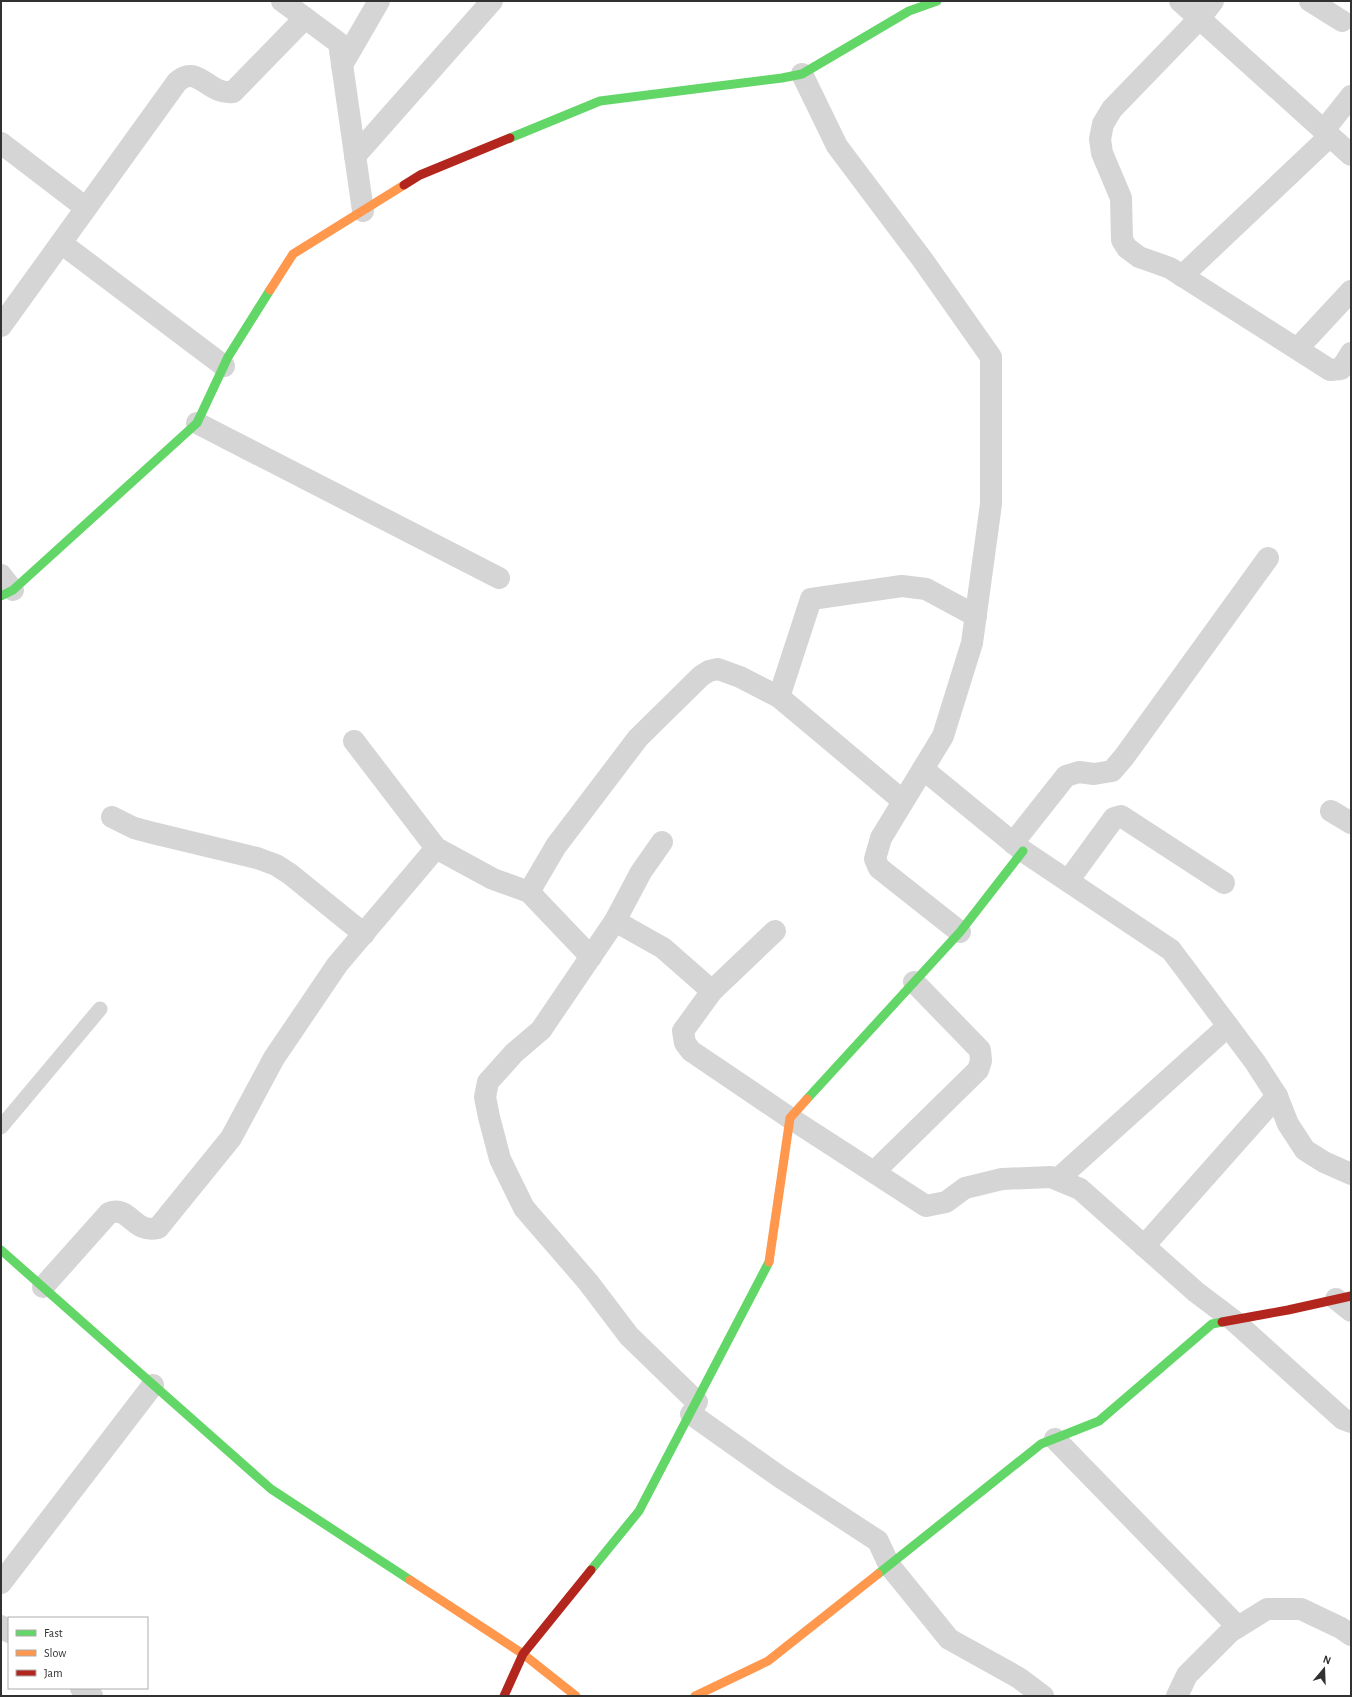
<svg xmlns="http://www.w3.org/2000/svg" width="1352" height="1697" font-family="'Alegreya Sans',sans-serif">
  <style>
    .lines { fill: none; stroke-linecap: round; stroke-linejoin: round }
    .lane { stroke: #d5d5d5; stroke-width: 15 }
    .street { stroke: #d5d5d5; stroke-width: 22 }
    .fast { stroke: #63d668; stroke-width: 9 }
    .slow { stroke: #ff974d; stroke-width: 9 }
    .jam { stroke: #b3261e; stroke-width: 9 }
  </style>
  <rect width="100%" height="100%" fill="#fff"/>
  <g class="lines">
    <path class="lane" d="M 1,1127 L 100,1009"/>
    <g class="street">
      <path d="M 282,1 L 339,43 L 363,211"/>
      <path d="M 1180,1 L 1351,155"/>
      <path d="M 1213,1 L 1200,18 L 1112,109 L 1103,124 L 1100,139 L 1102,153 L 1121,198 L 1122,240 L 1127,248 L 1139,257 L 1170,268 L 1330,370 L 1341,369 L 1351,353"/>
      <path d="M 1310,1 L 1342,21"/>
      <path d="M 342,65 L 379,1"/>
      <path d="M 802,74 L 837,146 L 922,259 L 991,357 L 991,504 L 972,643 L 943,736 L 881,838 L 875,859 L 879,868 L 960,932"/>
      <path d="M 1324,130 L 1351,96"/>
      <path d="M 1,143 L 86,208"/>
      <path d="M 355,156 L 492,1"/>
      <path d="M 61,243 L 224,366"/>
      <path d="M 1182,276 L 1330,136"/>
      <path d="M 1,326 L 177,82 C 198,63 207,95 233,92 L 305,18"/>
      <path d="M 1298,348 L 1351,291"/>
      <path d="M 197,423 L 499,578"/>
      <path d="M 1,575 L 13,590"/>
      <path d="M 779,697 L 811,599 L 902,586 L 926,589 L 976,616"/>
      <path d="M 354,741 L 436,848 L 493,879 L 529,892 L 591,957"/>
      <path d="M 923,769 L 1023,851 L 1171,950 L 1255,1062 L 1277,1096 L 1288,1124 L 1305,1150 L 1324,1162 L 1351,1174"/>
      <path d="M 1331,811 L 1351,823"/>
      <path d="M 112,817 L 134,828 L 153,833 L 257,858 L 276,865 L 290,874 L 364,934"/>
      <path d="M 662,842 L 641,872 L 615,921 L 541,1030 L 514,1053 L 488,1082 L 485,1097 L 489,1117 L 500,1159 L 524,1208 L 588,1282 L 629,1336 L 697,1402"/>
      <path d="M 1013,843 L 1066,776 L 1079,772 L 1094,774 L 1112,771 L 1124,757 L 1268,558"/>
      <path d="M 1068,881 L 1114,818 L 1121,816 L 1224,883"/>
      <path d="M 529,892 L 556,846 L 638,738 L 701,676 L 709,671 L 718,669 L 740,677 L 779,697 L 903,801"/>
      <path d="M 615,921 L 663,948 L 712,991"/>
      <path d="M 775,931 L 712,991 L 683,1031 L 685,1043 L 691,1051 L 790,1118 L 926,1206 L 946,1202 L 965,1188 L 1002,1179 L 1051,1177 L 1080,1189 L 1196,1292 L 1233,1320 L 1343,1419 L 1351,1422"/>
      <path d="M 874,1172 L 978,1070 L 981,1061 L 980,1050 L 914,982"/>
      <path d="M 1058,1179 L 1228,1026"/>
      <path d="M 1144,1246 L 1277,1096"/>
      <path d="M 43,1287 L 109,1213 C 130,1205 133,1234 158,1228 L 231,1138 L 274,1058 L 337,965 L 436,848"/>
      <path d="M 1336,1299 L 1351,1311"/>
      <path d="M 691,1414 L 780,1477 L 878,1541 L 889,1565 L 949,1639 L 1019,1678 L 1043,1696"/>
      <path d="M 1055,1439 L 1238,1627"/>
      <path d="M 1,1583 L 153,1385"/>
      <path d="M 1,1626 L 9,1632"/>
      <path d="M 81,1688 L 92,1696"/>
      <path d="M 1177,1696 L 1187,1675 L 1230,1632 L 1267,1609 L 1301,1609 L 1341,1628 L 1351,1635"/>
    </g>
    <g class="fast">
      <path d="M 510,138 L 600,101 L 782,78 L 802,74 L 909,11 L 937,1"/>
      <path d="M 1,596 L 13,590 L 197,423 L 228,357 L 270,290"/>
      <path d="M 807,1099 L 960,932 L 1023,851"/>
      <path d="M 1,1250 L 271,1489 L 410,1580"/>
      <path d="M 591,1570 L 639,1511 L 769,1262"/>
      <path d="M 878,1574 L 1041,1444 L 1099,1421 L 1212,1324 L 1222,1322"/>
    </g>
    <g class="slow">
      <path d="M 270,290 L 293,254 L 404,185"/>
      <path d="M 769,1262 L 790,1118 L 807,1099"/>
      <path d="M 410,1580 L 523,1654 L 576,1696"/>
      <path d="M 695,1696 L 768,1661 L 878,1574"/>
    </g>
    <g class="jam">
      <path d="M 404,185 L 420,175 L 510,138"/>
      <path d="M 1222,1322 L 1288,1310 L 1351,1296"/>
      <path d="M 504,1696 L 523,1654 L 591,1570"/>
    </g>
  </g>
  <rect width="1352" height="1697" fill="none" stroke="#313131" stroke-width="4"/>
  <rect x="8" y="1617" width="140" height="72" fill="#ffffff" stroke="#adadad"/>
  <rect x="16" y="1630" width="20" height="6" fill="#63d668" stroke="#adadad"/>
  <text x="44" y="1637" font-size="12" fill="#313131">Fast</text>
  <rect x="16" y="1650" width="20" height="6" fill="#ff974d" stroke="#adadad"/>
  <text x="44" y="1657" font-size="12" fill="#313131">Slow</text>
  <rect x="16" y="1670" width="20" height="6" fill="#b3261e" stroke="#adadad"/>
  <text x="44" y="1677" font-size="12" fill="#313131">Jam</text>
  <g transform="translate(1324 1669) rotate(19)" stroke="#ffffff" stroke-width="3" paint-order="stroke">
  <path d="M0-3L7 15L0 10L-7 15Z" fill="#313131"/>
  <text y="-6" font-size="11" font-weight="bold" text-anchor="middle" fill="#313131">N</text>
  </g>
</svg>
